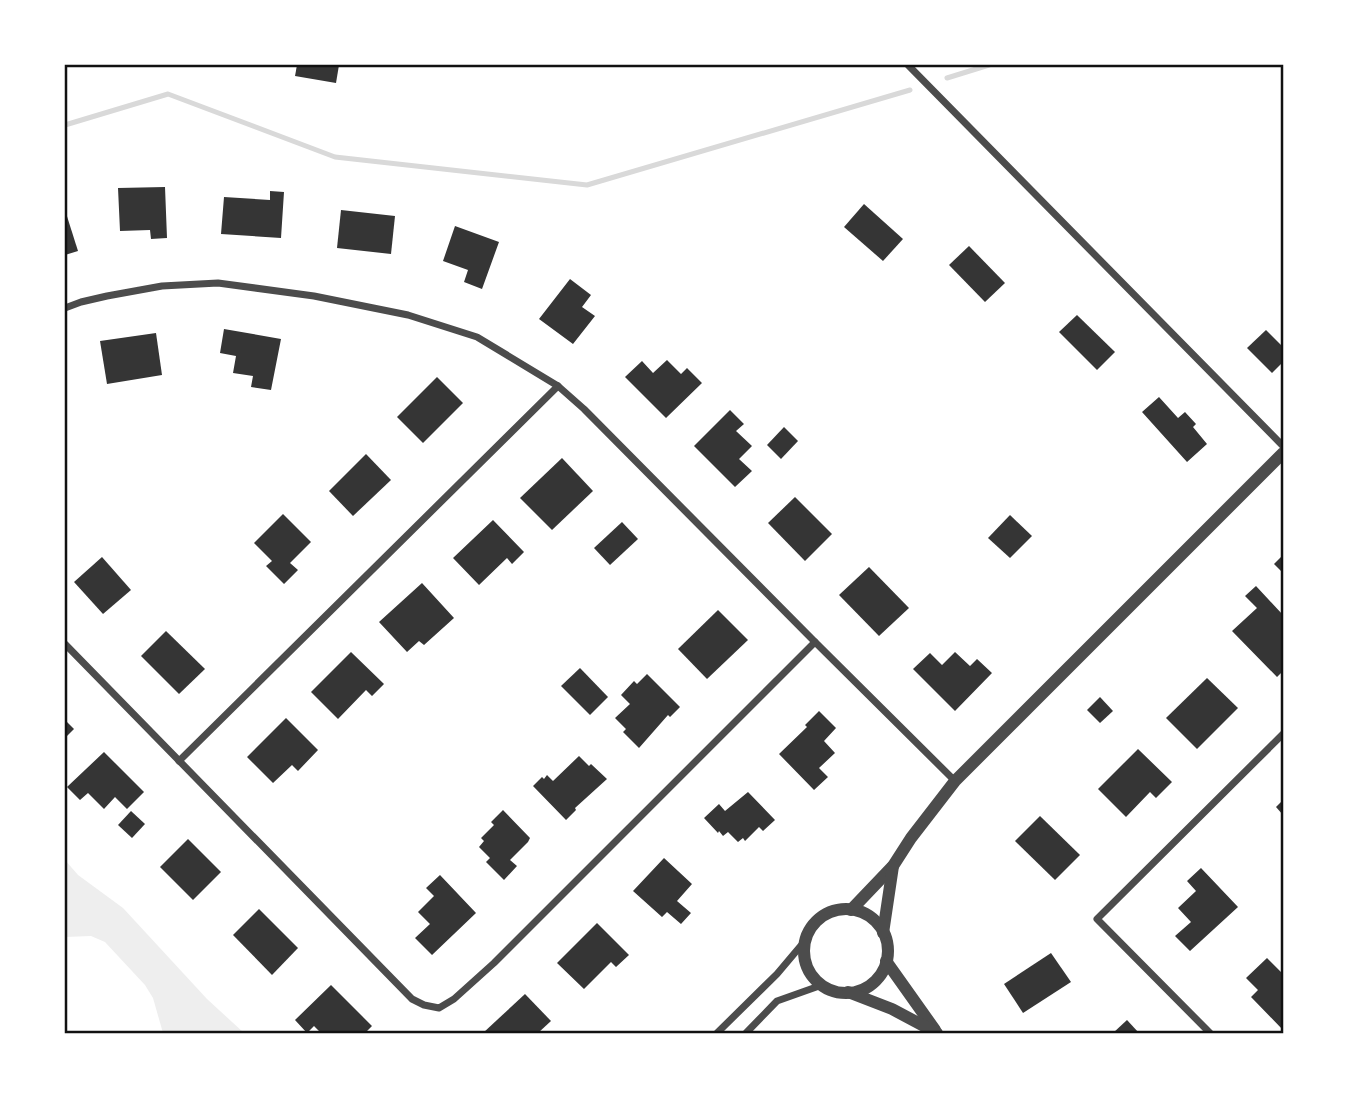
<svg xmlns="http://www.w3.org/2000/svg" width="1348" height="1098" font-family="Arial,sans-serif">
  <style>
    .green { fill: #eee }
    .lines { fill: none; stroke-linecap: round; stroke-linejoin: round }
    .stream { stroke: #d9d9d9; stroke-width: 5 }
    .building { fill: #353535 }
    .minor { stroke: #4c4c4c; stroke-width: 7 }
    .tertiary { stroke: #4c4c4c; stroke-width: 12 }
    .neatline { fill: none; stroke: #111; stroke-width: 2.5 }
  </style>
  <rect width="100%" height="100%" fill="#fff"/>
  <path class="green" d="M 65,860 L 78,875 L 123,908 L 207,999 L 244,1033 L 163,1033 L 153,998 L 145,985 L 105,942 L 91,936 L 65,937 Z"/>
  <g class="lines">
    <g class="stream">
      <path d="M 947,78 L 989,65"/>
      <path d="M 65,125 L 168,94 L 335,157 L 587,185 L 910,90"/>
    </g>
  </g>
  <g class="building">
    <path d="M 297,65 L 339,65 L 336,83 L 295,76 Z"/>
    <path d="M 165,187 L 167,238 L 151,239 L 150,230 L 120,231 L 118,188 Z"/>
    <path d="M 270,191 L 284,192 L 281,238 L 221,234 L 224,197 L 270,200 Z"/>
    <path d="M 864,204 L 903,239 L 883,261 L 844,227 Z"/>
    <path d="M 65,210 L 78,251 L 65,255 Z"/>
    <path d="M 341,210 L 395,216 L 391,254 L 337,248 Z"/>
    <path d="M 455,226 L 499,242 L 482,289 L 464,282 L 468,270 L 443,261 Z"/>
    <path d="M 969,246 L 1005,283 L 985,302 L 949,265 Z"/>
    <path d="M 570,279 L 591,295 L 582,307 L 595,316 L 573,344 L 539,319 Z"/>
    <path d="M 1077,315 L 1115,352 L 1097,370 L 1059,332 Z"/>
    <path d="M 224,329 L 281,339 L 271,390 L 251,387 L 253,376 L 233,373 L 236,356 L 220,353 Z"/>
    <path d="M 1266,330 L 1283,347 L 1283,362 L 1272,373 L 1247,348 Z"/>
    <path d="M 156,333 L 162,375 L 107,384 L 100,341 Z"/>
    <path d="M 667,360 L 681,374 L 687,368 L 702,383 L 666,418 L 625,377 L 642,361 L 653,373 Z"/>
    <path d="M 437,377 L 463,403 L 423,443 L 397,417 Z"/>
    <path d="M 1159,397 L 1178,418 L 1185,412 L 1196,424 L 1193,427 L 1207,444 L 1187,462 L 1142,412 Z"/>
    <path d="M 730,410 L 744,424 L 736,431 L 752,446 L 739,459 L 752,471 L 735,487 L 694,446 Z"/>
    <path d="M 784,427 L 798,441 L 781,459 L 767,445 Z"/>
    <path d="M 366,454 L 391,480 L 353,516 L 329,491 Z"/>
    <path d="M 562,458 L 593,491 L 552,530 L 520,498 Z"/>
    <path d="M 795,497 L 832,534 L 805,561 L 768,523 Z"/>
    <path d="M 283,514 L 311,542 L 290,563 L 298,570 L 284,584 L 266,566 L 272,561 L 254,543 Z"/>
    <path d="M 1010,515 L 1032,536 L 1010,558 L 988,538 Z"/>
    <path d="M 493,520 L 524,552 L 512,564 L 507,558 L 479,585 L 453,558 Z"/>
    <path d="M 622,522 L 638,539 L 610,565 L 594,548 Z"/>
    <path d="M 1283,555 L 1283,573 L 1274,564 Z"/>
    <path d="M 102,557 L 131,590 L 103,614 L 74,582 Z"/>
    <path d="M 869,567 L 909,608 L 879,636 L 839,595 Z"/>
    <path d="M 422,583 L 454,618 L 424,645 L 419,641 L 407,652 L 379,622 Z"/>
    <path d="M 1256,586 L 1283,615 L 1283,646 L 1281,648 L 1283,651 L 1283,671 L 1277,677 L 1232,631 L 1257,608 L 1245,596 Z"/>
    <path d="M 718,610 L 748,640 L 707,679 L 678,649 Z"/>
    <path d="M 166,631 L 205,669 L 179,694 L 141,656 Z"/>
    <path d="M 351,652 L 384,684 L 372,696 L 366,690 L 338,719 L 311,692 Z"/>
    <path d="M 955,652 L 970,666 L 977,659 L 992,673 L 955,711 L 913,669 L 930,653 L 942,665 Z"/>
    <path d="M 580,668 L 608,697 L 590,715 L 561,686 Z"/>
    <path d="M 647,674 L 680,707 L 670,717 L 668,715 L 639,748 L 623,732 L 626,729 L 615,718 L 630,704 L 621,695 L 634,681 L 637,684 Z"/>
    <path d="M 1207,678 L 1238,708 L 1197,749 L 1166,718 Z"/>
    <path d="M 1100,697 L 1113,711 L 1100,723 L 1087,710 Z"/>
    <path d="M 819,711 L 836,728 L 824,741 L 835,753 L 819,768 L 828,777 L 814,790 L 779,754 L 807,727 L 805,725 Z"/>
    <path d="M 286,718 L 318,750 L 298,771 L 292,765 L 273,783 L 247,757 Z"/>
    <path d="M 65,720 L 74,729 L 65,738 Z"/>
    <path d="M 1138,749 L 1172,782 L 1156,798 L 1150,792 L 1126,817 L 1098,789 Z"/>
    <path d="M 104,752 L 144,792 L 127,809 L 115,797 L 104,809 L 88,793 L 80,800 L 67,787 Z"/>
    <path d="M 579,756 L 589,766 L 591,764 L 607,779 L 575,808 L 576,810 L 566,820 L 533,786 L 542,777 L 544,779 L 547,775 L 553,781 Z"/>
    <path d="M 748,792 L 775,820 L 763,831 L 759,827 L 745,841 L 743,838 L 738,842 L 728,832 L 723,836 L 719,831 L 718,833 L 704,818 L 719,804 L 725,811 Z"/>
    <path d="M 1283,800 L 1283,815 L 1276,807 Z"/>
    <path d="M 503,810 L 530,838 L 528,842 L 510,860 L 517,866 L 504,880 L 486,862 L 490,858 L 479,847 L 484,841 L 481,838 L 494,825 L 491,822 Z"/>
    <path d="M 131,811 L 145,824 L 132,838 L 118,825 Z"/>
    <path d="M 1040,816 L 1080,855 L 1055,880 L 1015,841 Z"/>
    <path d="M 188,839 L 221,872 L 193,900 L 160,867 Z"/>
    <path d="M 664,858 L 692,884 L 677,901 L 691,913 L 681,924 L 667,912 L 662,917 L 633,891 Z"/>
    <path d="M 1201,868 L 1238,907 L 1190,951 L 1175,936 L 1191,922 L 1178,908 L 1196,891 L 1187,881 Z"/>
    <path d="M 440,875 L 476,913 L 432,955 L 415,938 L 430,924 L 418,912 L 434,896 L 426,888 Z"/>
    <path d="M 259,909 L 298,948 L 272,975 L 233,935 Z"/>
    <path d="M 597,923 L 629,955 L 616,967 L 611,962 L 584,989 L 557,963 Z"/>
    <path d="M 1051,953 L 1071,982 L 1023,1013 L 1004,984 Z"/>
    <path d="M 1267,958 L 1283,974 L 1283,1030 L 1251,997 L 1258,990 L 1246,978 Z"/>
    <path d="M 331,985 L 372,1026 L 365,1033 L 345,1033 L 343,1031 L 340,1033 L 321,1033 L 314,1026 L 307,1033 L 295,1020 Z"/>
    <path d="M 525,994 L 551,1021 L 538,1033 L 483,1033 Z"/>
    <path d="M 1127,1020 L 1139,1033 L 1113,1033 Z"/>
  </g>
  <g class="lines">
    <g class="minor">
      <path d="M 908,65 L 1283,446"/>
      <path d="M 65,308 L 81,302 L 107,296 L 162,286 L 218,283 L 314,296 L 408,315 L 477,337 L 558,386 L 584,409 L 815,642 L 955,781"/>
      <path d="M 65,644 L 412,999 L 424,1005 L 439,1008 L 454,999 L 494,963 L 815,642"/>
      <path d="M 179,761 L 558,386"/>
      <path d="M 717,1033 L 777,974 L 804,942"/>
      <path d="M 746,1033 L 777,1001 L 822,985"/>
      <path d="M 1210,1033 L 1097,919 L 1283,734"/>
    </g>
    <g class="tertiary">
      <circle cx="846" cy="951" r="42"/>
      <path d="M 851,910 L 893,866 L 911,838 L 955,781 L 1283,453"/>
      <path d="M 883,933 L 893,866"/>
      <path d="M 886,961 L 935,1030"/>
      <path d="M 848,992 L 892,1009 L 937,1033"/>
    </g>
  </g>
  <rect width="1348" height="1098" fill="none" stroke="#ffffff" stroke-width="133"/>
  <rect x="66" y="66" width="1216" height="966" class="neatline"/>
</svg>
